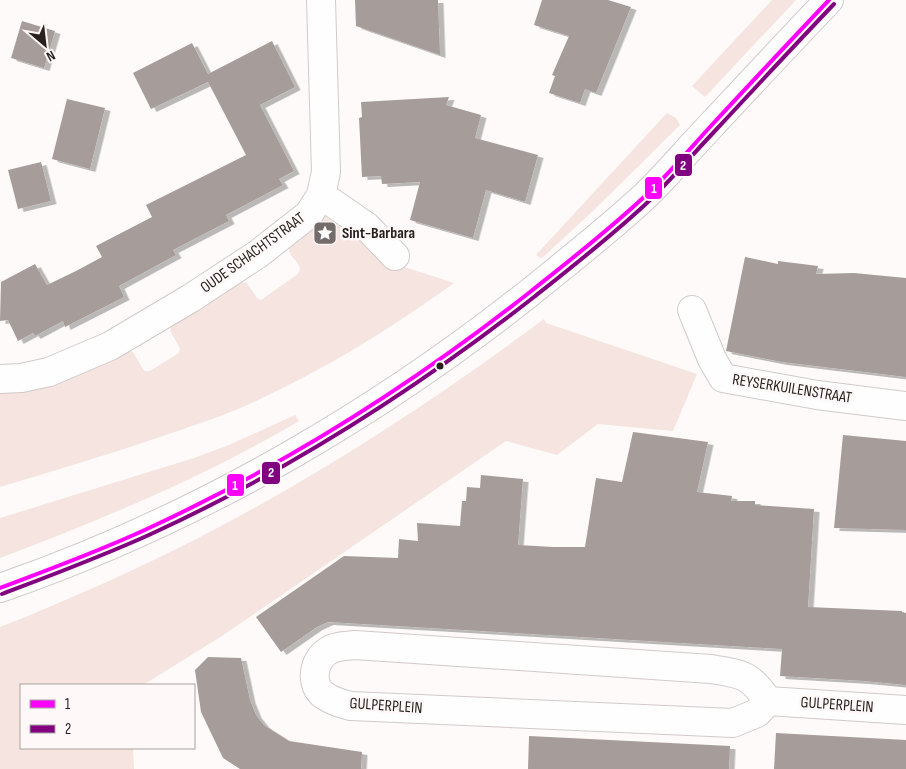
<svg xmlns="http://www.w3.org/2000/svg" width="906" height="769" font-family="'Sofia Sans Condensed',sans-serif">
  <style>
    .green { fill: #f5e4df }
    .building { fill: #a69d9a; filter: url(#shadow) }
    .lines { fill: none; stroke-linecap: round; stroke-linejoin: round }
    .minor-casing { stroke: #d0cbc9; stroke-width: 30 }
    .major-casing { stroke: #d0cbc9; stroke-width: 30 }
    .minor { stroke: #fffefe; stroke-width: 28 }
    .major { stroke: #fffefe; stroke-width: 28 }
    .bus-1-casing { stroke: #fef9f8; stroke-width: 8 }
    .bus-2-casing { stroke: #fef9f8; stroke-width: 8 }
    .bus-1 { stroke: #f0f; stroke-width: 4 }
    .bus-2 { stroke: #800080; stroke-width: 4 }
    .bus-dot { fill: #28201d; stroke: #fef9f8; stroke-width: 2 }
    .labels { text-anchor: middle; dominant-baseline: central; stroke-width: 5; stroke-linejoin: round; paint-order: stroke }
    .poi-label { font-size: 16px; font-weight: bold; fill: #28201d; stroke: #fef9f8; text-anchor: start }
    .street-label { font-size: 16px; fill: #28201d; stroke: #fef9f8 }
    .line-badge { stroke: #fef9f8; stroke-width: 2 }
    .badge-label { font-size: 14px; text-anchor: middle; font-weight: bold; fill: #fff }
  </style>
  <defs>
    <filter id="shadow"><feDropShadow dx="5.5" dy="3" stdDeviation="0" flood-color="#0004"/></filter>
  </defs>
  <rect width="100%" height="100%" fill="#fdfaf9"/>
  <g class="green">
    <path d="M 772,0 L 796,0 L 705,97 L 692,86 Z"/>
    <path d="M 667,113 L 676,118 L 680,125 L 594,210 L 543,257 L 541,258 L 537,256 L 536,255 Z"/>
    <path d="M 323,215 L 392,263 L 454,283 C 389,330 319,373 245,406 C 218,418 188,427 160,437 C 107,455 53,471 0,487 L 0,392 L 68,378 L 128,351 L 133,352 L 143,369 L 145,371 L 150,371 L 179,353 L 180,349 L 170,330 L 173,325 L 240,282 L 247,283 L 257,298 L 261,300 L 298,274 C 305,264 289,259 289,248 Z"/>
    <path d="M 544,319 L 546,323 L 697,374 L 673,431 L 598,424 L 557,455 L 506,441 L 222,636 L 143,685 L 21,685 L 21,748 L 133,748 L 134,769 L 0,769 L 0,627 C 21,619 42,610 63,601 C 235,529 394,431 544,319 Z"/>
    <path d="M 295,415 L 299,421 C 204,477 103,519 0,558 L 0,518 L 194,458 L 229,445 Z"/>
  </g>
  <g class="building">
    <path d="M 355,0 L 438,0 L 440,55 L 356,26 Z"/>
    <path d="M 542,0 L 608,0 L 631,7 L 596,93 L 585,89 L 580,103 L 549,93 L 555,76 L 552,75 L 569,36 L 534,25 Z"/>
    <path d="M 22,21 L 55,31 L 44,68 L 11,58 Z"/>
    <path d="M 272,41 L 295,87 L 260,105 L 294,171 L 279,179 L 283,185 L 226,215 L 229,221 L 173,250 L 176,255 L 119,286 L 124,297 L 65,327 L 63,321 L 35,336 L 33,333 L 18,341 L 8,320 L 0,321 L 1,282 L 35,264 L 47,285 L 76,271 L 102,257 L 96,246 L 152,217 L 146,205 L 246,155 L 208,82 L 151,109 L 133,73 L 192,43 L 208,74 Z"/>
    <path d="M 449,97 L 446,105 L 481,115 L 475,138 L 538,155 L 525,202 L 486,190 L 473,238 L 410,220 L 420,182 L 382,184 L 381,176 L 362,177 L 359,118 L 362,117 L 361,102 Z"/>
    <path d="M 67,99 L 105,108 L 90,169 L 52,159 Z"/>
    <path d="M 41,162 L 51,201 L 18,209 L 8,170 Z"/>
    <path d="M 745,257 L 778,264 L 778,261 L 818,266 L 816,274 L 854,273 L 906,278 L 906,377 L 782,362 L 726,351 Z"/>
    <path d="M 633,432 L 708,442 L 697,492 L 732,496 L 731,501 L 755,501 L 755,505 L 814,509 L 808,607 L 902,611 L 902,612 L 906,613 L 906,685 L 864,681 L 780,676 L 782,649 L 328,622 L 317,627 L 281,652 L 256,617 L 344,556 L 398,558 L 399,539 L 418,541 L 417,523 L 460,526 L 462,501 L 466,501 L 467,487 L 480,488 L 481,475 L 523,479 L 518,545 L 553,547 L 585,547 L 596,478 L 622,482 Z"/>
    <path d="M 843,435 L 906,441 L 906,530 L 834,528 Z"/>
    <path d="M 208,657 L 241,658 L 250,700 L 256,715 L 264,725 L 270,729 L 289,741 L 362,752 L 361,769 L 240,769 L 223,758 L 201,712 L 195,670 Z"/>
    <path d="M 776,733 L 906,740 L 906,769 L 774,769 Z"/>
    <path d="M 529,736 L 730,746 L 729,769 L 528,769 Z"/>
  </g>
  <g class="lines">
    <g class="minor-casing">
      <g id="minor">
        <path d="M 321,195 L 366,226 L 395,256"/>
        <path d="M 692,310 L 712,359 L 723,378 L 817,395 L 906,406"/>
        <path d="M 0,379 L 21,378 L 49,372 L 110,346 L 191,298 L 258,254 L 309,214 L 321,195 L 326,172 L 321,0"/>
        <path d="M 355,645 L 711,669 C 742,674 750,674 768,701 L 757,713 L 733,723 L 351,706 C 342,704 333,701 325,696 C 309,686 313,660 328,651 C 335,646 347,646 355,645 Z"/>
        <path d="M 768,701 L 906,710"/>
      </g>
    </g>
    <g class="major-casing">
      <path id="major" d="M 0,588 C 200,519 391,407 554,273 C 585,248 616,223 645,196 C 666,176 685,153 705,132 C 746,88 787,44 829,0"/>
    </g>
    <use href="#minor" class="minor"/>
    <use href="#major" class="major"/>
    <g class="bus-1-casing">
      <path id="bus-1" d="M 0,588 C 50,569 100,551 149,528 C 285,465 412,385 530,292 C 569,261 609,230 645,196 C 668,175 688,151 709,128 C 749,85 789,42 829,0"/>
    </g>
    <g class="bus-2-casing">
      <path id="bus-2" d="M 2,594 C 52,575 103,556 151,534 C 288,471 415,390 534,297 C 573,266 613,235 649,201 C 672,179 692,155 713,133 C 753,90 793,47 834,4"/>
    </g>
    <use href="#bus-1" class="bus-1"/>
    <use href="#bus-2" class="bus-2"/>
  </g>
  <defs>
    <g id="sight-square" transform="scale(1.25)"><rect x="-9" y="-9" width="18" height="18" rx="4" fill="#736c6a" stroke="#fef9f8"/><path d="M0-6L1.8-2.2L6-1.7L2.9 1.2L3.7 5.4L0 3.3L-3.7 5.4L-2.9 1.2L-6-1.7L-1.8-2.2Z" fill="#fff"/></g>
  </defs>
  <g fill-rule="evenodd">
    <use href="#sight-square" x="325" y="233"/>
  </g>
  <circle class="bus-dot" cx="440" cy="366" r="4.5"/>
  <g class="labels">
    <g class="poi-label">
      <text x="342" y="233">Sint-Barbara</text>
    </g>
    <g class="street-label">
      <text transform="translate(253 253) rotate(-36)">OUDE SCHACHTSTRAAT</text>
      <text transform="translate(792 389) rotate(9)">REYSERKUILENSTRAAT</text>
      <text transform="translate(837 705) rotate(4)">GULPERPLEIN</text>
      <text transform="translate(386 706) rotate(4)">GULPERPLEIN</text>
    </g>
  </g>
  <g class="line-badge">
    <rect x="674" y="153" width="19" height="24" rx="5" fill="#800080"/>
    <rect x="644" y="176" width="19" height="24" rx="5" fill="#f0f"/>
    <rect x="261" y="461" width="20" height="24" rx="5" fill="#800080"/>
    <rect x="226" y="473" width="19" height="24" rx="5" fill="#f0f"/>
  </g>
  <g class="badge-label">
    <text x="683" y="170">2</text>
    <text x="654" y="193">1</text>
    <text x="271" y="477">2</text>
    <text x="235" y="490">1</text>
  </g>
  <rect x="20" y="684" width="175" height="65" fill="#fef9f8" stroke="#a8a2a0"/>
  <rect x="30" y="700" width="25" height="8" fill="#ff00ff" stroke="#a8a2a0"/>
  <text x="65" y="709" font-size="15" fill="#28201d">1</text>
  <rect x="30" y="725" width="25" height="8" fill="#800080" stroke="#a8a2a0"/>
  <text x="65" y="734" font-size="15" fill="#28201d">2</text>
  <g transform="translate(45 45) rotate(152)" stroke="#fef9f8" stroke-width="4" paint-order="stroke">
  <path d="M0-4L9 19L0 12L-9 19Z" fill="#28201d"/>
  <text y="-8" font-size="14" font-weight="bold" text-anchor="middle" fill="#28201d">N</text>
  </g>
</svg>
